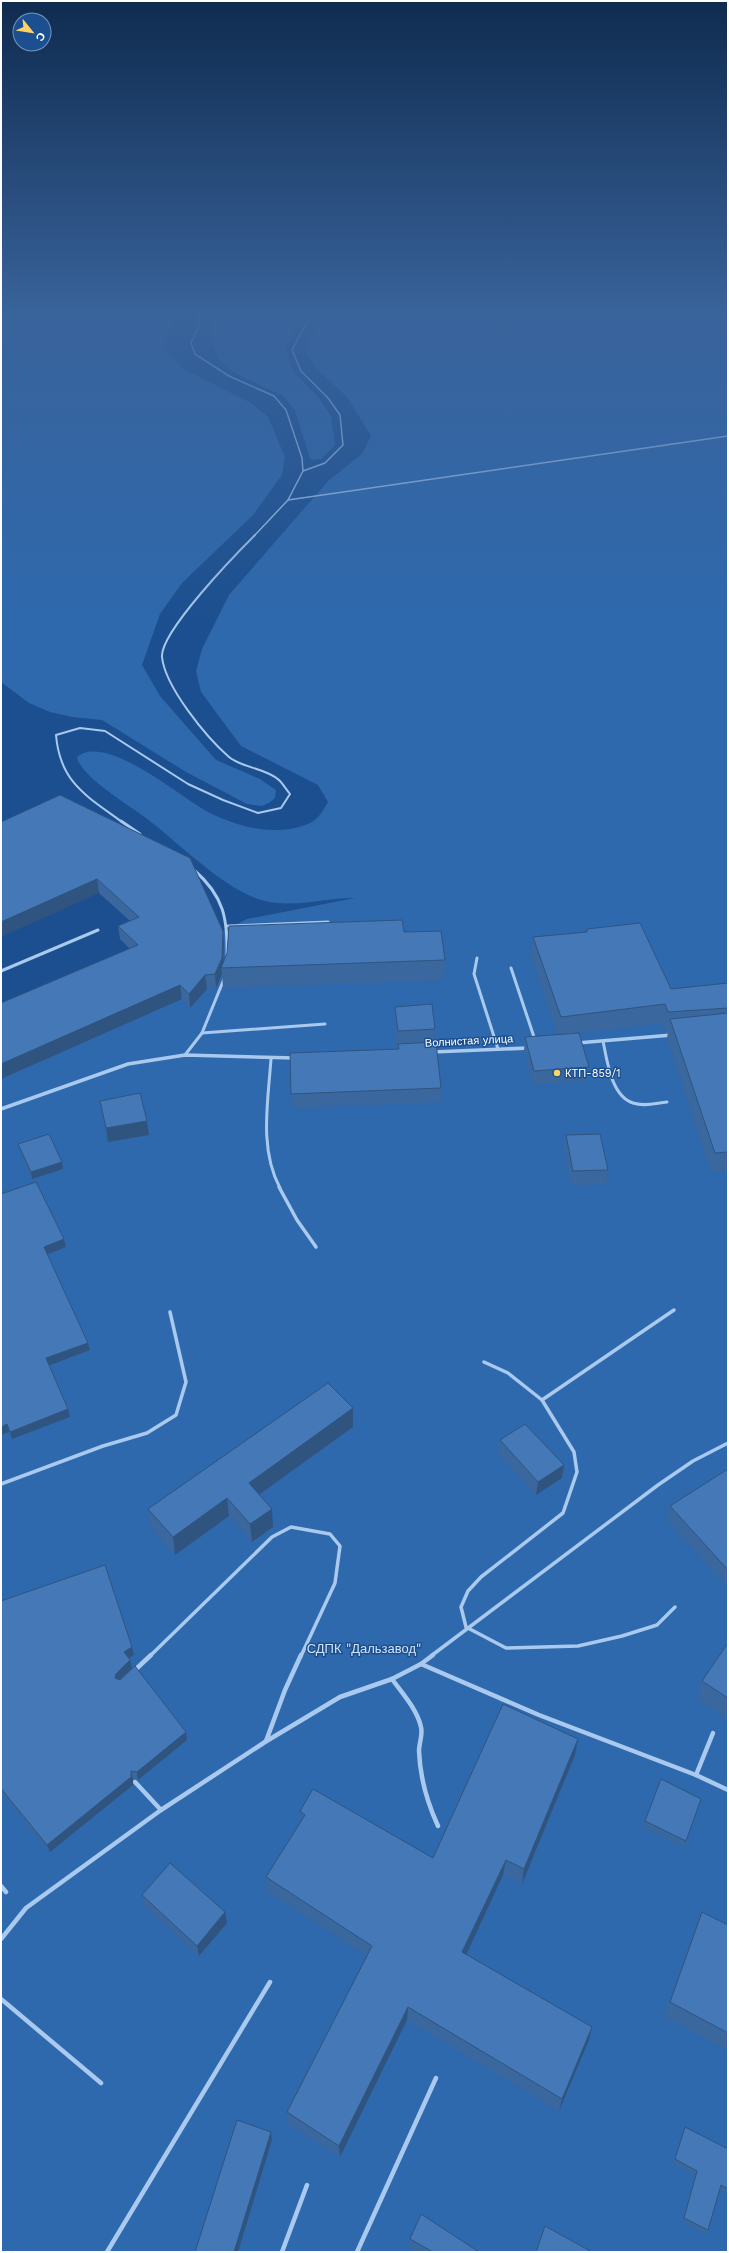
<svg xmlns="http://www.w3.org/2000/svg" width="729" height="2253" font-family="'Work Sans',sans-serif">
  <style>
    .green { fill: #2e69ad }
    .lines { fill: none; stroke-linecap: round; stroke-linejoin: round }
    .lane-far4 { stroke: #a9c9ee; stroke-width: 1.5 }
    .lane-far3 { stroke: #a9c9ee; stroke-width: 2 }
    .lane-far2 { stroke: #a9c9ee; stroke-width: 3 }
    .lane-far1 { stroke: #a9c9ee; stroke-width: 3.5 }
    .lane { stroke: #a9c9ee; stroke-width: 4.5 }
    .street { stroke: #a9c9ee; stroke-width: 3.5 }
    .wall { fill: #3a679d }
    .shaded-wall { fill: #305480 }
    .building { fill: #4478b7; stroke: #305480 }
    .poi-dot { fill: #ffd166; stroke: #1b4f8f; stroke-width: 1.5 }
    .labels { text-anchor: middle; dominant-baseline: central; stroke-width: 3; stroke-linejoin: round; paint-order: stroke }
    .street-label { font-size: 11px; fill: #fff; stroke: #1b4f8f }
    .poi-label { font-size: 11px; fill: #fff; stroke: #1b4f8f; text-anchor: start }
    .near-park-label { font-size: 13px; fill: #cfe3fa; stroke: #1b4f8f }
  </style>
  <rect width="100%" height="100%" fill="#1b4f8f"/>
  <g class="green">
    <path d="M 1,311 L 178,311 L 164,346 L 183,369 L 251,403 L 268,417 L 285,457 L 282,475 L 253,515 L 182,583 L 160,614 L 142,665 L 160,696 L 216,760 L 260,779 L 276,790 L 275,798 L 269,803 L 262,806 L 247,804 L 186,772 L 102,720 L 72,717 L 50,712 L 29,703 L 1,682 Z"/>
    <path d="M 213,311 L 303,311 L 286,349 L 293,371 L 319,398 L 331,416 L 335,445 L 321,459 L 312,460 L 310,458 L 295,410 L 283,396 L 233,372 L 218,359 L 211,340 Z"/>
    <path d="M 325,311 L 728,311 L 728,2252 L 1,2252 L 1,1045 L 247,919 L 355,898 C 324,898 295,908 265,901 C 226,892 178,842 146,818 C 130,806 80,776 77,757 C 106,732 181,798 208,812 C 234,825 262,833 290,829 C 299,827 311,825 318,817 C 322,813 325,807 328,802 L 318,785 L 241,746 L 201,692 L 196,671 L 202,649 L 229,595 L 328,481 L 362,454 L 371,436 L 347,397 L 315,367 L 305,351 Z"/>
  </g>
  <g class="lines">
    <g class="lane-far4">
      <path d="M 200,311 L 198,327 L 191,343 L 195,354 L 229,376 L 274,396 L 286,410 L 302,458 L 303,471 L 288,500 L 254,536"/>
      <path d="M 303,471 L 325,463 L 343,445 L 340,415 L 328,398 L 301,371 L 292,350 L 313,311"/>
      <path d="M 288,500 L 728,436"/>
    </g>
    <path class="lane-far3" d="M 122,822 C 87,796 60,783 56,735 L 80,728 L 105,731 L 188,784 L 223,800 L 258,813 L 281,808 L 290,794 C 286,789 283,784 279,780 C 266,768 242,768 229,757 C 207,738 165,687 162,657 C 160,632 236,554 255,535"/>
    <g class="lane-far2">
      <path d="M 121,821 L 140,834"/>
      <path d="M 194,870 C 224,896 228,919 227,958"/>
      <path d="M 228,926 L 328,922"/>
      <path d="M 477,958 L 474,974 L 498,1049"/>
      <path d="M 511,968 L 535,1040"/>
      <path d="M 1,971 L 98,930"/>
      <path d="M 202,1033 L 325,1024"/>
      <path d="M 603,1041 C 607,1060 611,1096 633,1103 C 644,1107 656,1103 667,1102"/>
      <path d="M 185,1055 L 202,1033 L 224,979"/>
      <path d="M 271,1059 C 268,1102 259,1149 280,1188"/>
    </g>
    <g class="lane-far1">
      <path d="M 279,1187 L 297,1220 L 316,1247"/>
      <path d="M 484,1362 L 508,1373 L 542,1400 L 574,1452 L 577,1472 L 563,1513 L 481,1577 L 468,1591 L 461,1607 L 466,1627 L 506,1648 L 578,1646 L 622,1636 L 657,1625 L 675,1607"/>
      <path d="M 542,1400 L 674,1310"/>
      <path d="M 1,1484 L 103,1446 L 147,1433 L 176,1415 L 186,1382 L 170,1312"/>
      <path d="M 150,1656 L 272,1537 L 291,1527 L 330,1534 L 340,1546 L 335,1583 L 301,1656"/>
      <path d="M 431,1656 L 658,1485 L 693,1461 L 728,1443"/>
    </g>
    <g class="lane">
      <path d="M 421,1664 L 433,1655"/>
      <path d="M 134,1671 L 151,1655"/>
      <path d="M 392,1679 C 402,1693 417,1709 421,1727 C 423,1735 419,1743 419,1751 C 420,1778 427,1802 438,1826"/>
      <path d="M 266,1741 L 285,1690 L 301,1655"/>
      <path d="M 696,1775 L 713,1733"/>
      <path d="M 135,1782 L 161,1810"/>
      <path d="M 1,1886 L 6,1892"/>
      <path d="M 1,1939 L 26,1908 L 161,1810 L 265,1742 L 340,1697 L 392,1679 L 421,1664 L 539,1715 L 696,1775 L 728,1790"/>
      <path d="M 1,1999 L 101,2083"/>
      <path d="M 107,2252 L 270,1982"/>
      <path d="M 282,2252 L 307,2185"/>
      <path d="M 357,2252 L 436,2078"/>
    </g>
    <g class="street">
      <path d="M 577,1043 L 672,1035"/>
      <path d="M 433,1052 L 529,1048"/>
      <path d="M 1,1109 L 128,1064 L 185,1055 L 295,1058"/>
    </g>
  </g>
  <g class="wall">
    <path d="M 1,822 L 223,931 L 224,945 L 223,963 L 404,932 L 445,960 L 444,980 L 223,988 L 222,974 L 216,988 L 207,989 L 190,1008 L 182,999 L 1,1079 L 1,1003 L 130,949 L 120,939 L 118,926 L 130,921 L 99,893 Z"/>
    <path d="M 587,929 L 671,989 L 728,983 L 728,1171 L 711,1172 L 667,1038 L 668,1032 L 665,1032 L 662,1023 L 579,1033 L 589,1067 L 587,1081 L 533,1085 L 524,1051 L 525,1037 L 558,1035 L 531,956 L 533,937 L 586,932 Z"/>
    <path d="M 395,1007 L 435,1029 L 435,1042 L 441,1088 L 441,1102 L 292,1108 L 290,1053 L 397,1049 L 395,1027 Z"/>
    <path d="M 100,1101 L 147,1121 L 149,1135 L 108,1142 L 102,1115 Z"/>
    <path d="M 566,1135 L 608,1170 L 606,1184 L 571,1185 L 564,1149 Z"/>
    <path d="M 18,1144 L 63,1169 L 32,1179 L 20,1151 Z"/>
    <path d="M 353,1427 L 259,1495 L 273,1527 L 252,1542 L 229,1516 L 175,1555 L 151,1527 L 148,1509 Z"/>
    <path d="M 500,1440 L 564,1465 L 562,1478 L 536,1495 L 498,1453 Z"/>
    <path d="M 728,1469 L 728,1584 L 726,1585 L 667,1520 L 670,1506 Z"/>
    <path d="M 1,1601 L 134,1655 L 129,1658 L 130,1660 L 132,1668 L 120,1680 L 187,1740 L 138,1780 L 133,1779 L 133,1785 L 50,1852 L 10,1804 L 1,1791 Z"/>
    <path d="M 728,1643 L 728,1720 L 697,1699 L 702,1681 Z"/>
    <path d="M 575,1755 L 522,1884 L 503,1875 L 466,1954 L 592,2027 L 589,2040 L 559,2111 L 407,2020 L 340,2157 L 288,2124 L 287,2112 L 367,1956 L 267,1891 L 266,1877 L 301,1822 L 300,1811 L 433,1858 Z"/>
    <path d="M 701,1799 L 684,1847 L 643,1827 L 645,1821 Z"/>
    <path d="M 142,1895 L 227,1923 L 199,1956 L 144,1906 Z"/>
    <path d="M 702,1912 L 728,1925 L 728,2051 L 664,2016 L 696,1927 Z"/>
    <path d="M 685,2127 L 728,2149 L 728,2195 L 719,2190 L 708,2230 L 706,2234 L 682,2222 L 695,2175 L 673,2164 L 683,2131 Z"/>
    <path d="M 410,2239 L 479,2252 L 414,2252 L 409,2249 Z"/>
  </g>
  <g class="shaded-wall">
    <path d="M 97,879 L 99,893 L 1,937 L 1,922 Z"/>
    <path d="M 223,931 L 224,945 L 223,968 L 221,968 L 222,974 L 216,988 L 215,974 Z"/>
    <path d="M 205,975 L 207,989 L 190,1008 L 189,994 Z"/>
    <path d="M 180,985 L 182,999 L 1,1079 L 1,1064 Z"/>
    <path d="M 147,1121 L 149,1135 L 108,1142 L 106,1128 Z"/>
    <path d="M 62,1162 L 63,1169 L 32,1179 L 31,1172 Z"/>
    <path d="M 64,1239 L 66,1247 L 46,1255 L 44,1247 Z"/>
    <path d="M 88,1343 L 90,1350 L 48,1366 L 46,1358 Z"/>
    <path d="M 353,1408 L 353,1427 L 250,1501 L 249,1483 Z"/>
    <path d="M 68,1409 L 70,1417 L 12,1439 L 10,1432 Z"/>
    <path d="M 7,1424 L 9,1432 L 1,1435 L 1,1427 Z"/>
    <path d="M 564,1465 L 562,1478 L 536,1495 L 538,1482 Z"/>
    <path d="M 227,1498 L 229,1516 L 175,1555 L 173,1537 Z"/>
    <path d="M 272,1509 L 273,1527 L 252,1542 L 250,1524 Z"/>
    <path d="M 132,1647 L 134,1655 L 125,1660 L 124,1652 Z"/>
    <path d="M 130,1660 L 132,1668 L 117,1682 L 115,1678 L 116,1674 Z"/>
    <path d="M 186,1732 L 187,1740 L 138,1780 L 137,1772 Z"/>
    <path d="M 578,1739 L 575,1755 L 522,1884 L 524,1869 Z"/>
    <path d="M 131,1771 L 133,1779 L 133,1785 L 50,1852 L 47,1845 Z"/>
    <path d="M 506,1860 L 503,1875 L 461,1966 L 462,1952 Z"/>
    <path d="M 225,1912 L 227,1923 L 199,1956 L 197,1946 Z"/>
    <path d="M 408,2007 L 407,2020 L 340,2157 L 339,2146 Z"/>
    <path d="M 592,2027 L 589,2040 L 559,2111 L 562,2099 Z"/>
    <path d="M 271,2132 L 272,2140 L 238,2252 L 234,2252 Z"/>
  </g>
  <g class="building">
    <path d="M 60,795 L 190,858 L 223,931 L 222,958 L 215,974 L 205,975 L 189,994 L 180,985 L 1,1064 L 1,1003 L 138,945 L 118,926 L 139,917 L 97,879 L 1,922 L 1,822 Z"/>
    <path d="M 402,920 L 404,932 L 441,931 L 445,960 L 221,968 L 227,953 L 229,926 Z"/>
    <path d="M 640,923 L 671,989 L 728,983 L 728,1008 L 668,1012 L 665,1004 L 561,1017 L 533,937 L 587,932 L 587,929 Z"/>
    <path d="M 432,1004 L 435,1029 L 398,1031 L 395,1007 Z"/>
    <path d="M 728,1013 L 728,1152 L 715,1153 L 670,1019 Z"/>
    <path d="M 579,1033 L 589,1067 L 534,1071 L 525,1037 Z"/>
    <path d="M 436,1042 L 441,1088 L 291,1094 L 290,1053 L 399,1049 L 398,1044 Z"/>
    <path d="M 140,1093 L 147,1121 L 106,1128 L 100,1101 Z"/>
    <path d="M 49,1134 L 62,1162 L 31,1172 L 18,1144 Z"/>
    <path d="M 600,1134 L 608,1170 L 573,1171 L 566,1135 Z"/>
    <path d="M 36,1182 L 64,1239 L 44,1247 L 88,1343 L 46,1358 L 68,1409 L 10,1432 L 7,1424 L 1,1427 L 1,1194 Z"/>
    <path d="M 328,1383 L 353,1408 L 249,1483 L 272,1509 L 250,1524 L 227,1498 L 173,1537 L 148,1509 Z"/>
    <path d="M 525,1424 L 564,1465 L 538,1482 L 500,1440 Z"/>
    <path d="M 728,1469 L 728,1570 L 670,1506 Z"/>
    <path d="M 105,1565 L 132,1647 L 124,1652 L 130,1660 L 116,1674 L 115,1678 L 120,1680 L 135,1666 L 186,1732 L 137,1772 L 131,1771 L 131,1777 L 47,1845 L 7,1796 L 1,1788 L 1,1601 Z"/>
    <path d="M 728,1643 L 728,1698 L 702,1681 Z"/>
    <path d="M 503,1704 L 578,1739 L 524,1869 L 506,1860 L 462,1952 L 592,2027 L 562,2099 L 408,2007 L 339,2146 L 287,2112 L 372,1946 L 266,1877 L 305,1815 L 300,1811 L 313,1789 L 433,1858 Z"/>
    <path d="M 661,1779 L 701,1799 L 686,1841 L 645,1821 Z"/>
    <path d="M 170,1863 L 225,1912 L 197,1946 L 142,1895 Z"/>
    <path d="M 702,1912 L 728,1925 L 728,2033 L 670,2002 Z"/>
    <path d="M 237,2120 L 271,2132 L 234,2252 L 195,2252 Z"/>
    <path d="M 685,2127 L 728,2149 L 728,2189 L 721,2185 L 708,2230 L 684,2218 L 697,2171 L 675,2159 Z"/>
    <path d="M 421,2214 L 479,2252 L 433,2252 L 410,2239 Z"/>
    <path d="M 545,2226 L 592,2252 L 536,2252 Z"/>
  </g>
  <linearGradient id="sky" x2="0" y2="1"><stop stop-color="#0f2b4f"/><stop offset="0.5" stop-color="#39639b"/><stop offset="1" stop-color="#39639b" stop-opacity="0"/></linearGradient>
  <rect width="729" height="626" fill="url(#sky)"/>
  <circle class="poi-dot" cx="557" cy="1073" r="4"/>
  <g class="labels">
    <g class="street-label">
      <text transform="translate(469 1041) rotate(-3)">Волнистая улица</text>
    </g>
    <g class="poi-label">
      <text x="565" y="1073">КТП-859/1</text>
    </g>
    <g class="near-park-label">
      <text x="364" y="1648">СДПК "Дальзавод"</text>
    </g>
  </g>
  <rect width="729" height="2253" fill="none" stroke="#ffffff" stroke-width="4"/>
  <g transform="translate(32 32) rotate(120)"><circle r="19" fill="#1b4f8f" stroke="#7695bc"/>
  <path d="M0-3L7 15L0 10L-7 15Z" fill="#ffd166"/>
  <text y="-6" font-size="11" font-weight="bold" text-anchor="middle" fill="#ffffff">С</text>
  </g>
</svg>
